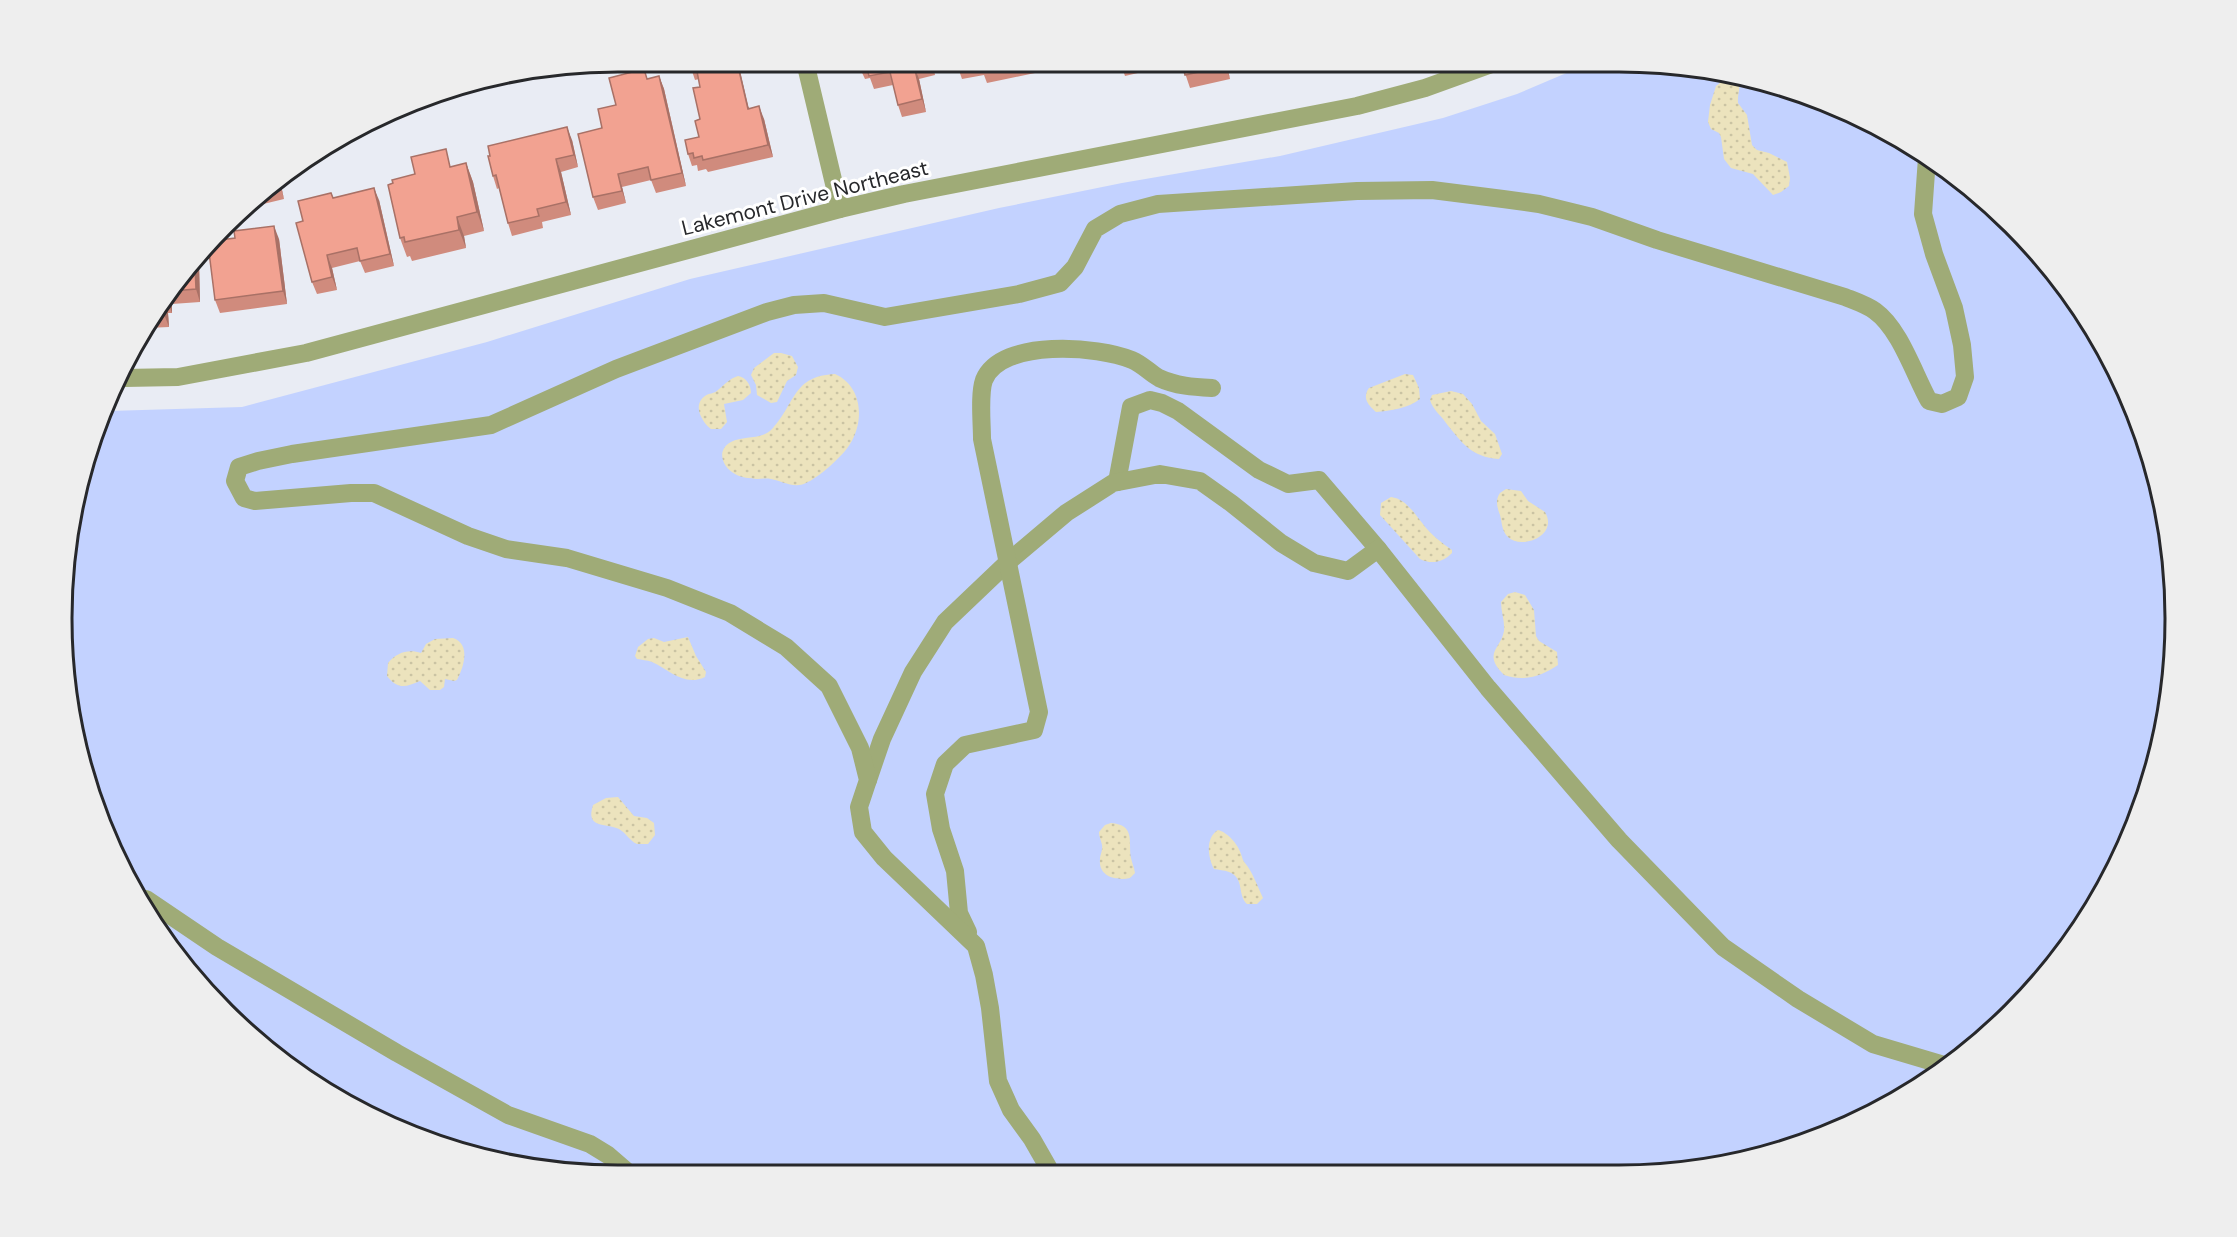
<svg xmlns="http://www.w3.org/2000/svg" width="2237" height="1237" font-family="'DM Sans',sans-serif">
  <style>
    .grass { fill: #c3d2ff }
    .sand { fill: url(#sand-dots) }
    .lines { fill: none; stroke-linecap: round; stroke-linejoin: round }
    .minor { stroke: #9fab77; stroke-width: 18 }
    .wall { fill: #d08b7d }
    .shaded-wall { fill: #a97166 }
    .building { fill: #f2a291; stroke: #a97166; stroke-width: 1.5 }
    .labels { text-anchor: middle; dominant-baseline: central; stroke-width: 6; stroke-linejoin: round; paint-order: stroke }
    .street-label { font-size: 21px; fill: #27282b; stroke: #fff }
    .rim { fill: none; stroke: #27282b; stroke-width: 3 }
  </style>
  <defs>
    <pattern id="sand-dots" width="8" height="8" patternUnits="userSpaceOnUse" patternTransform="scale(1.5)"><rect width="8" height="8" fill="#ece3bd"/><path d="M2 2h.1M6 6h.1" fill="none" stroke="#cac3a3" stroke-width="1.8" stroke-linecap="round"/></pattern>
  </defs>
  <rect width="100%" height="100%" fill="#e9ecf4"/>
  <path class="grass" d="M 1590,63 L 1655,63 L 1763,81 L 1897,136 L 1985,200 L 2060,279 L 2118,372 L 2156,474 L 2174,582 L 2171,691 L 2146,797 L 2101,897 L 2013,1012 L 1928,1082 L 1798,1146 L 1691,1171 L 582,1174 L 474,1156 L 340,1101 L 200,986 L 104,832 L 63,655 L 80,475 L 109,411 L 242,407 L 487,342 L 690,279 L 999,208 L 1122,183 L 1280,156 L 1443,118 L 1517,94 Z"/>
  <g class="sand">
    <path d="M 1735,78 C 1743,87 1737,92 1738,103 L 1747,115 L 1752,145 L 1757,150 L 1769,153 L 1787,162 L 1790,178 L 1789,186 L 1781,192 L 1773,195 L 1753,174 L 1731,168 L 1724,159 L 1721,137 L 1719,133 L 1711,129 L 1708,122 L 1710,105 L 1716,86 L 1725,79 Z"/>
    <path d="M 774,353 L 781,353 L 792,356 L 798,367 L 796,375 L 787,381 L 777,402 L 771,403 L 757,395 L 756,385 L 751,375 L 754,368 Z"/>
    <path d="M 835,374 C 862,386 865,420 850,444 C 843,456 818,478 806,483 C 794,489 782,481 771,479 C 766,478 761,479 757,479 C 750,478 741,478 735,474 C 722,467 716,450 731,442 C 744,435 762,441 773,428 C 796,402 793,376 835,374 Z"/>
    <path d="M 1405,374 L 1413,375 L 1419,388 L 1420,399 C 1409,408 1390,411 1376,412 C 1368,405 1362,398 1369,388 Z"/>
    <path d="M 738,376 C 746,377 751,385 751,393 L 743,400 L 724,404 L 727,422 L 721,429 L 711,429 C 702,422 692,405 705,396 C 709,393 714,394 718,390 C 725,384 729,379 738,376 Z"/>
    <path d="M 1451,391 L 1463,394 L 1472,404 L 1481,421 L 1495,434 L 1502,454 L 1499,459 C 1471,457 1462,443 1446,423 C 1440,414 1433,410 1430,400 L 1432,395 Z"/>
    <path d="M 1506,489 L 1521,491 L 1528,501 L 1545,512 C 1559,536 1521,550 1508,537 C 1502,532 1502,523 1500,515 C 1497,507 1495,500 1500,493 Z"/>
    <path d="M 1391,497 C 1406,499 1414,513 1423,524 C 1430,534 1442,543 1452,550 L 1452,553 C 1443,562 1432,565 1420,559 L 1380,515 L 1381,503 Z"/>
    <path d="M 1515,592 L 1525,595 L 1534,610 L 1536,636 L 1539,641 L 1557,652 L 1558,665 C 1542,676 1524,682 1504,675 C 1482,653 1501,649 1504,631 C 1505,621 1501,612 1501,602 L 1508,594 Z"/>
    <path d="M 688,637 L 696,656 L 706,672 L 705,677 C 684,687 670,670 652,662 C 647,660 642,660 637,659 L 635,656 L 638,647 L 648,639 L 654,638 L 664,642 Z"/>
    <path d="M 453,638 C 471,644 464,667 457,680 L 454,681 L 445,679 L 444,687 L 440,690 L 430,690 L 420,681 C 406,687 398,690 387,676 L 388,663 C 397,652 409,649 421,653 L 426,644 L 435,639 Z"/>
    <path d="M 618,797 L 634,816 L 647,818 L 654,823 L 655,835 L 648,844 L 637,844 C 630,841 626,833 619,829 C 606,823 585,829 593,805 L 606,798 Z"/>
    <path d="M 1111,823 C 1136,825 1128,842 1131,858 C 1132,863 1134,867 1135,873 L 1130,878 C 1117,881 1098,877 1100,859 C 1100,855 1103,850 1102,845 C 1101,840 1099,837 1099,832 L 1105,825 Z"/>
    <path d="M 1218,830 C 1227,832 1238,844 1241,854 C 1243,859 1242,859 1245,863 C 1253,873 1257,885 1263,898 L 1257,904 L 1247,904 C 1237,895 1245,878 1229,872 C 1224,870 1219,870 1214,869 C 1208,857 1205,838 1218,830 Z"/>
  </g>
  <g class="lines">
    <g class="minor">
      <path d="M 805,62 L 840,209"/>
      <path d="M 124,378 L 178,377 L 306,353 L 840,209 L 904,194 L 1357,106 L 1425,88 L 1497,62"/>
      <path d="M 1117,482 L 1131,407 L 1150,400 L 1162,403 L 1178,411 L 1259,470 L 1288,484 L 1319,480 L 1378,549"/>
      <path d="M 868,780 L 882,739 L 913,672 L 945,622 L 1008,562 L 1066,513 L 1113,483 L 1160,474 L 1200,481 L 1231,503 L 1281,543 L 1314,563 L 1348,571 L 1378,549 L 1488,688 L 1619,840 L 1723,947 L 1798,999 L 1873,1044 L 1947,1066"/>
      <path d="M 146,899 L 217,947 L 397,1053 L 508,1115 L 590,1144 L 608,1155 L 630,1174"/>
      <path d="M 968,932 L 959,913 L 955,871 L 941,829 L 935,794 L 945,764 L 965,745 L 1034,730 L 1039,712 L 982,439 C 982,423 979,394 984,380 C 1001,338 1099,346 1132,360 C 1142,364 1150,373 1159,378 C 1176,386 1194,387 1212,388"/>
      <path d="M 1049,1173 L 1048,1167 L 1032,1139 L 1011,1110 L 998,1081 L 990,1008 L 984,975 L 976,946 L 884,858 L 863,832 L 859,807 L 868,780 L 860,748 L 829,686 L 786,647 L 730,613 L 667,588 L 567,558 L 506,549 L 468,536 L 374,493 L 351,493 L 255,501 L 244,498 L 235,481 L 239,467 L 258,461 L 292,454 L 491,425 L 616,369 L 767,312 L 794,305 L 824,303 L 885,317 L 1019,294 L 1060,283 L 1075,267 L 1095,229 L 1120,214 L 1158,204 L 1357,191 L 1432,190 L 1503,199 L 1539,204 L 1592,217 L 1657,240 L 1845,297 C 1855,301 1867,305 1875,311 C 1900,329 1914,374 1929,401 L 1942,404 L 1958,397 L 1965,377 L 1962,345 L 1954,308 L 1934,254 L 1923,214 L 1927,158"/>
    </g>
  </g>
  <g class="wall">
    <path d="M 689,62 L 764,119 L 773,157 L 708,172 L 706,169 L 698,171 L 697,165 L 692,166 L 688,154 L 699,137 L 700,119 L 700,87 L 699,79 L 695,80 Z"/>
    <path d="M 857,62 L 932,62 L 935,75 L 919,79 L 926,112 L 902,117 L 898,105 L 893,85 L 874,89 L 870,78 L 865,79 Z"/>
    <path d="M 956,62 L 1053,62 L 1034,66 L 1035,73 L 987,83 L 984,75 L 962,79 Z"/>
    <path d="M 1120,62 L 1226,62 L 1230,79 L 1190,88 L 1183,67 L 1157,73 L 1155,69 L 1125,76 Z"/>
    <path d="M 659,76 L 664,89 L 686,186 L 656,193 L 651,180 L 622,187 L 626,203 L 598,210 L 593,197 L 616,105 L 648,79 Z"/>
    <path d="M 572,140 L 578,167 L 561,172 L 571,215 L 542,222 L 543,228 L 512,236 L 508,223 L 499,188 L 497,189 L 493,176 Z"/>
    <path d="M 466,163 L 473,182 L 484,231 L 464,236 L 466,248 L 412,261 L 410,256 L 407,257 L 400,238 L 393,183 Z"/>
    <path d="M 279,177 L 284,199 L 251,207 Z"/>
    <path d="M 333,198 L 379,200 L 394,266 L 365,273 L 360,261 L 332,268 L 337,290 L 317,294 L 312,282 L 303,221 Z"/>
    <path d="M 235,238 L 279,239 L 287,304 L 220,313 L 215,300 Z"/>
    <path d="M 199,263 L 200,302 L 172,304 L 172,313 L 168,313 L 169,327 L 147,328 L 155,309 Z"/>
  </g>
  <g class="shaded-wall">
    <path d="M 737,62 L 738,62 L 752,122 L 748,109 Z"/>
    <path d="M 931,62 L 932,62 L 935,75 Z"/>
    <path d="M 1225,62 L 1226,62 L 1230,79 L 1226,66 Z"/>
    <path d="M 914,66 L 919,79 L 926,112 L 922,99 Z"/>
    <path d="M 659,76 L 664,89 L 686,186 L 682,173 Z"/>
    <path d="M 759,106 L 764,119 L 773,157 L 768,145 Z"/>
    <path d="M 567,127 L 572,140 L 578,167 L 574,155 Z"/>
    <path d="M 556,159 L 561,172 L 571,215 L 566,202 Z"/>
    <path d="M 466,163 L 473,182 L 484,231 L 477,212 Z"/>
    <path d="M 618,174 L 622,187 L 626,203 L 622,191 Z"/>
    <path d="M 279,177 L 284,199 L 278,178 Z"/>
    <path d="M 374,188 L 379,200 L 394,266 L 390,254 Z"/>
    <path d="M 457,217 L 464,236 L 466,248 L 459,230 Z"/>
    <path d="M 274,226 L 279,239 L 287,304 L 283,291 Z"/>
    <path d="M 327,255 L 332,268 L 337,290 L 332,277 Z"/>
    <path d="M 199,263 L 200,302 L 196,289 L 195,267 Z"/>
    <path d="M 168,295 L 172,304 L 172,313 L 167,300 L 167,296 Z"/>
    <path d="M 164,300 L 168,313 L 169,327 L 164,314 Z"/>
  </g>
  <g class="building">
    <path d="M 689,62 L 737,62 L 748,109 L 759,106 L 768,145 L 703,160 L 702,156 L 694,158 L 693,153 L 688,154 L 685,140 L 699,137 L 695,121 L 700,119 L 693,88 L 700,87 L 696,66 L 690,68 Z"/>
    <path d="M 857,62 L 931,62 L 914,66 L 922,99 L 898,105 L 890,72 L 869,76 L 866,65 L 860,67 Z"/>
    <path d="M 956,62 L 980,62 L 957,67 Z"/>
    <path d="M 981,62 L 1023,62 L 982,70 Z"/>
    <path d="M 1182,62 L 1225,62 L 1226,66 L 1185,75 Z"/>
    <path d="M 644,69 L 647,79 L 659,76 L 682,173 L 651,180 L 648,167 L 618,174 L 622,191 L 593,197 L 578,134 L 602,128 L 598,109 L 616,105 L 609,78 Z"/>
    <path d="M 567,127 L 574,155 L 556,159 L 566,202 L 537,209 L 539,216 L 508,223 L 496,175 L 493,176 L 488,156 L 490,156 L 488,146 Z"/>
    <path d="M 446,149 L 450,167 L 466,163 L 477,212 L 457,217 L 459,230 L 405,242 L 404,237 L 400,238 L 388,185 L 393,183 L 392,180 L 415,174 L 411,157 Z"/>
    <path d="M 278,178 L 280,187 L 267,190 Z"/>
    <path d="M 374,188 L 390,254 L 360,261 L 357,248 L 327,255 L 332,277 L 312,282 L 296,223 L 303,221 L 298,201 L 331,193 L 333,198 Z"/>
    <path d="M 274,226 L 283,291 L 215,300 L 209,252 L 220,240 L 235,238 L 234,231 Z"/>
    <path d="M 195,267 L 196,289 L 172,291 Z"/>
    <path d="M 167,296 L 167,300 L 164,300 L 164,314 L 153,315 L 155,309 Z"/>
  </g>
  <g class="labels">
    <g class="street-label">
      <text transform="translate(805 198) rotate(-14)">Lakemont Drive Northeast</text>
    </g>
  </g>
  <path d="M0 0H2237V1237H0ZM618 72H1619A546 546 0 0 1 2165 618V619A546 546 0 0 1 1619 1165H618A546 546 0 0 1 72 619V618A546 546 0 0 1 618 72Z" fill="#eee" fill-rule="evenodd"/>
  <path class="rim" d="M618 72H1619A546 546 0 0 1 2165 618V619A546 546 0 0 1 1619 1165H618A546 546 0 0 1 72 619V618A546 546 0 0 1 618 72Z"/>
</svg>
